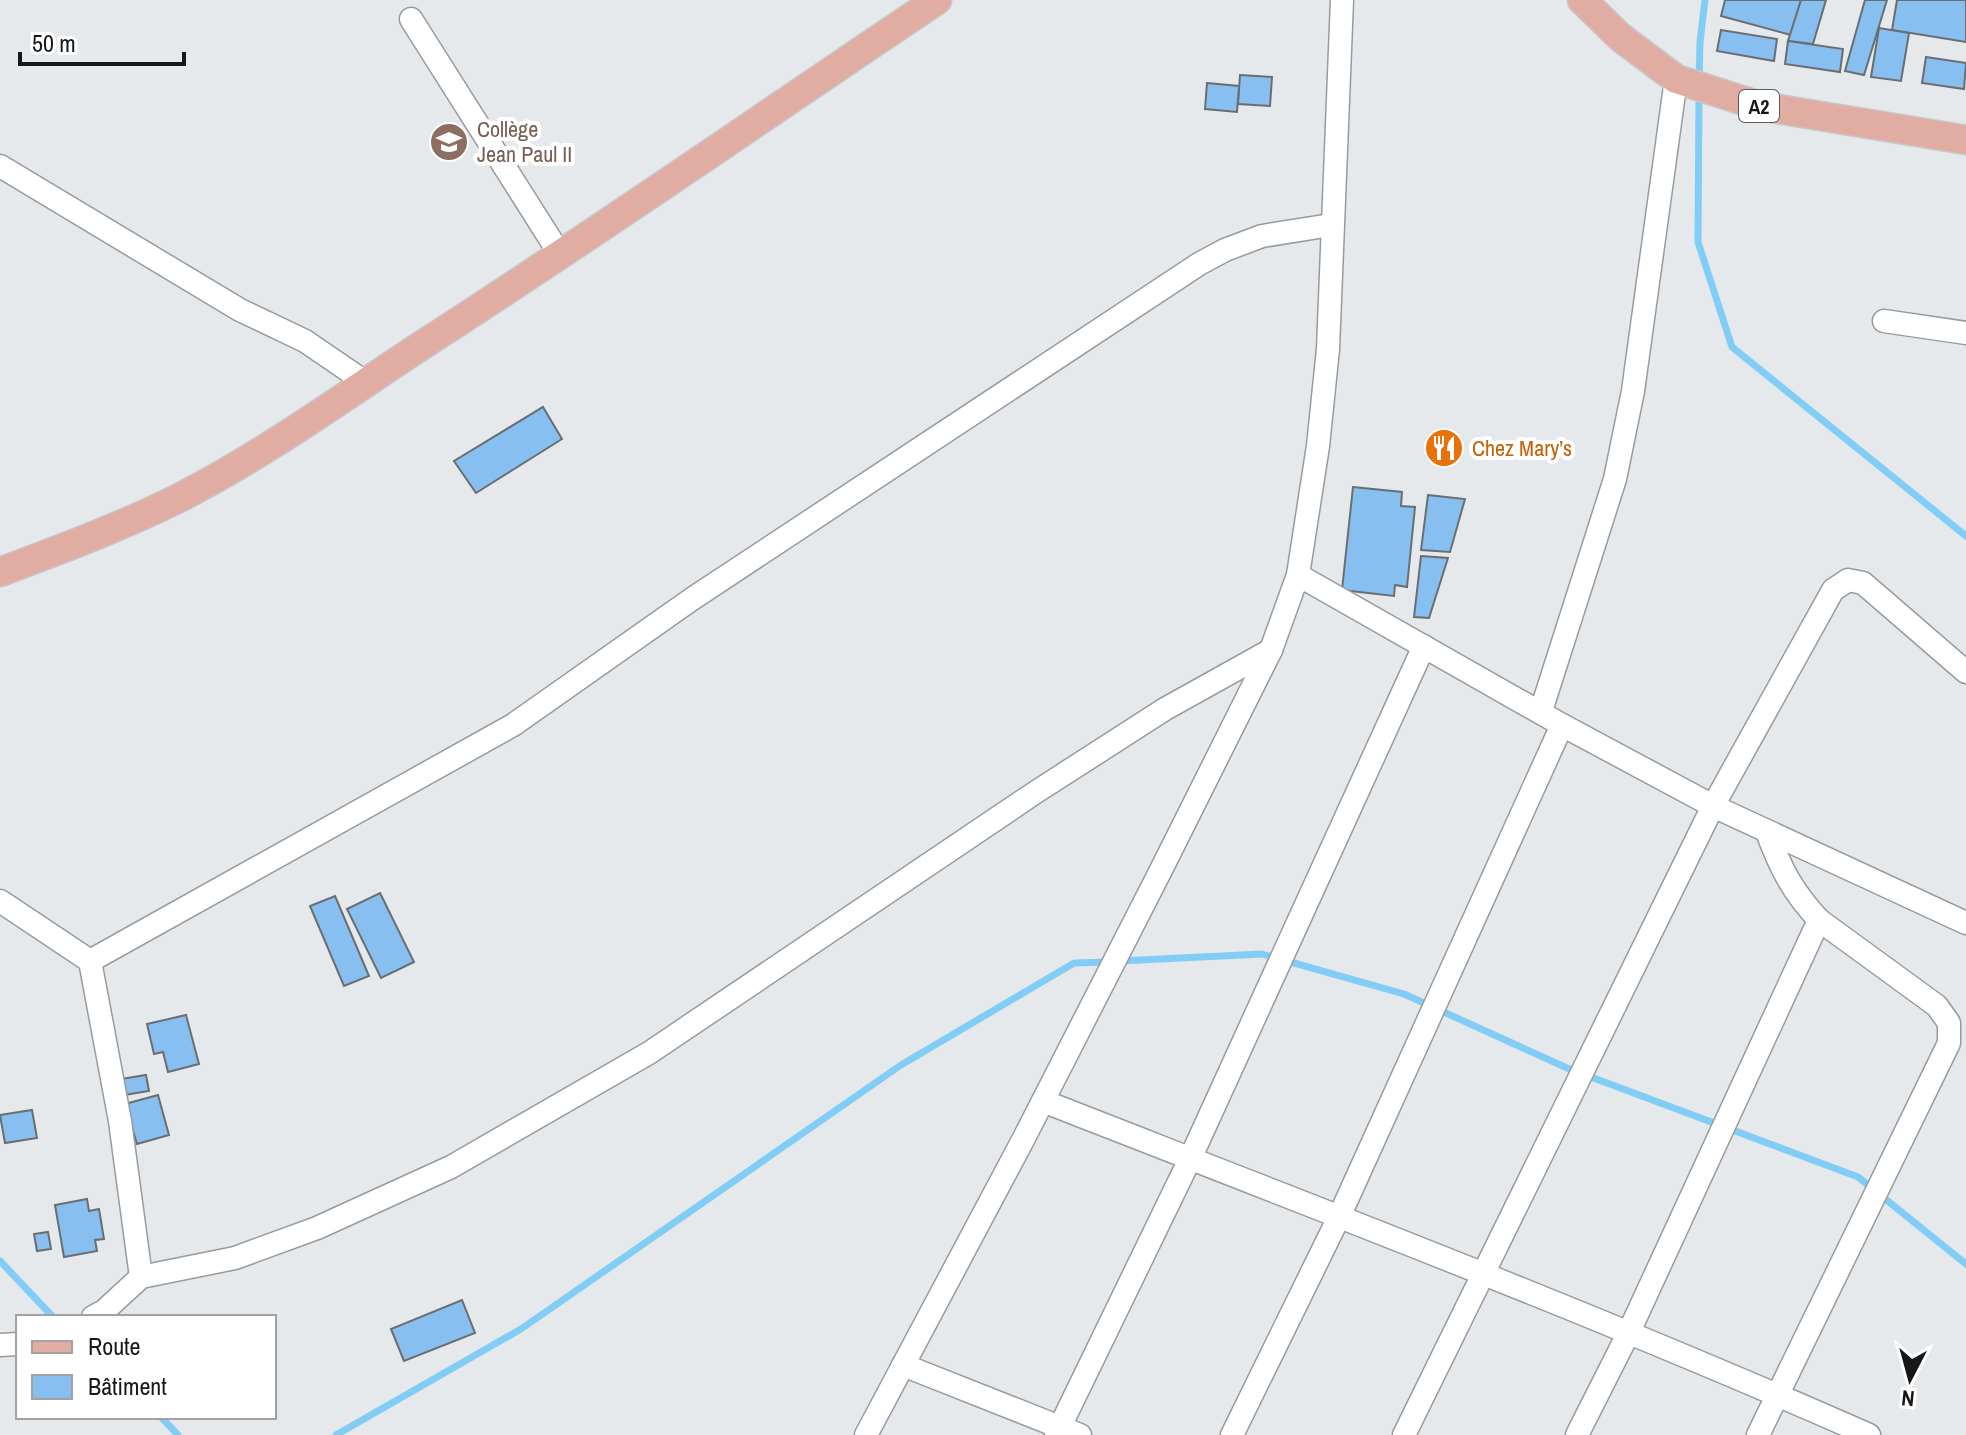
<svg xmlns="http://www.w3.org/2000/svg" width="1966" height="1435" font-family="'Archivo Narrow',sans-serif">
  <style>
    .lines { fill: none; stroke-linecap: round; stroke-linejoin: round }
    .stream { stroke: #82cdf5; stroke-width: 7 }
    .building { fill: #87bff1; stroke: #6b6e70; stroke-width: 2 }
    .minor-casing { stroke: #989b9e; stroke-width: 25 }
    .major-casing { stroke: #c7c7c8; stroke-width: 31 }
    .minor { stroke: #fff; stroke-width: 22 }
    .major { stroke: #e1ada2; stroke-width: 28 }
    .labels { text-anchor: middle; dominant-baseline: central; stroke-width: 8; stroke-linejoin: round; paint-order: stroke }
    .shield { fill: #fff; stroke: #5c5d5d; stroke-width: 2 }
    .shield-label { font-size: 20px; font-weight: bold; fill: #161718 }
    .education-label { font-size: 22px; fill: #785e54; stroke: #fff; text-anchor: start }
    .food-label { font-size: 22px; fill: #c56008; stroke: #fff; text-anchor: start }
  </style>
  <rect width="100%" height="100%" fill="#e6e9ec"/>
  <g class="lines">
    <g class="stream">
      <path d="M 1699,81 L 1700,42 L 1705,0"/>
      <path d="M 1699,94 L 1698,242 L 1732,347 L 1966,536"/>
      <path d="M 1120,961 L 1262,954 L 1404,994 L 1567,1068 L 1858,1177 L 1966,1264"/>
      <path d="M 0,1261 L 53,1317"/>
      <path d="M 161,1417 L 178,1435"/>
      <path d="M 336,1435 L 521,1329 L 901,1065 L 1074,963 L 1108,962"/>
    </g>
  </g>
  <g class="building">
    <path d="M 1725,0 L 1801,0 L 1791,35 L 1721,16 Z"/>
    <path d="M 1801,0 L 1826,0 L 1813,44 L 1788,41 Z"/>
    <path d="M 1865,0 L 1887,0 L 1864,75 L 1845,71 Z"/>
    <path d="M 1897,0 L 1966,0 L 1966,42 L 1892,30 Z"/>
    <path d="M 1879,28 L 1909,33 L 1901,81 L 1871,77 Z"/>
    <path d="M 1721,30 L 1777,39 L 1774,61 L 1717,51 Z"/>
    <path d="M 1788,41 L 1843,49 L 1840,72 L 1785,64 Z"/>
    <path d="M 1926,57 L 1966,63 L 1964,89 L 1922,83 Z"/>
    <path d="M 1240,75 L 1272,77 L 1270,106 L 1238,104 Z"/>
    <path d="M 1207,83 L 1239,86 L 1237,112 L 1205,109 Z"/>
    <path d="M 543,407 L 562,439 L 476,493 L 454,461 Z"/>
    <path d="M 1353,487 L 1402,492 L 1401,506 L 1415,507 L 1407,587 L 1395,585 L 1394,596 L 1342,590 Z"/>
    <path d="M 1428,495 L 1465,499 L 1450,552 L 1421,550 Z"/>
    <path d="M 1421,556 L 1448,558 L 1429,618 L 1414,617 Z"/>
    <path d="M 380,893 L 414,962 L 381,978 L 347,909 Z"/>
    <path d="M 335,896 L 369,976 L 344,986 L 310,906 Z"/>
    <path d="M 186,1015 L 199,1064 L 168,1072 L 163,1052 L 154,1054 L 147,1024 Z"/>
    <path d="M 146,1075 L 149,1091 L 124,1095 L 121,1079 Z"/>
    <path d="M 158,1095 L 169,1135 L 137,1144 L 125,1104 Z"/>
    <path d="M 32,1110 L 37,1138 L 5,1143 L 0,1115 Z"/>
    <path d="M 87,1199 L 89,1211 L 99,1209 L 104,1239 L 95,1240 L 97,1251 L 64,1257 L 55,1205 Z"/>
    <path d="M 48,1232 L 51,1249 L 37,1251 L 34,1234 Z"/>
    <path d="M 462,1300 L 475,1333 L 404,1361 L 391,1329 Z"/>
  </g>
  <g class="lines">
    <g class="minor-casing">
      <g id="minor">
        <path d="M 411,19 L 561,256"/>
        <path d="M 0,166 L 240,310 L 305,341 L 365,382"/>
        <path d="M 1884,321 L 1966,333"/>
        <path d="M 1298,575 L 1562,725 L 1713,806 L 1966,923"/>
        <path d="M 1541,711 L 1615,479 L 1633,391 L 1676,79"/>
        <path d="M 0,901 L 90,961 L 120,1121 L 141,1277"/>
        <path d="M 90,961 L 513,725 L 692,599 L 1199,264 L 1225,250 L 1262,236 L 1331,225"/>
        <path d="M 1043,1101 C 1319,1209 1597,1315 1869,1435"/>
        <path d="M 93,1317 L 104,1311 L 141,1277 L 235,1258 L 317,1228 L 451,1167 L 649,1053 L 1036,792 L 1165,709 L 1271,650"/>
        <path d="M 0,1345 L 18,1344"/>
        <path d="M 903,1365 L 1080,1435"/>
        <path d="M 866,1435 L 1024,1138 L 1161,870 L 1271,650 L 1298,575 L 1318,446 L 1328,349 L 1342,0"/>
        <path d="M 1056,1435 L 1190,1159 L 1424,646"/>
        <path d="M 1232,1435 L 1339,1217 L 1562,725"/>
        <path d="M 1404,1435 L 1713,806 L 1833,590 L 1848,580 L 1863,583 L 1966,672"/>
        <path d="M 1577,1435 L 1628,1334 L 1819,920 C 1792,891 1781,869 1767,832"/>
        <path d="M 1758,1435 L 1949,1043 L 1949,1023 L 1937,1006 L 1819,920"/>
      </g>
    </g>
    <g class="major-casing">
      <g id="major">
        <path d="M 1582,0 L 1620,37 L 1676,79 L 1760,106 L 1966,140"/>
        <path d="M 0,572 C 61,549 121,527 179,498 C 267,453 347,394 430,340 C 601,230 768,113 937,0"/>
      </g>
    </g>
    <use href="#minor" class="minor"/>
    <use href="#major" class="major"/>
  </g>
  <defs>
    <g id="school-disc" transform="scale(2)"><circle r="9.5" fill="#8d6e63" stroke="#fff"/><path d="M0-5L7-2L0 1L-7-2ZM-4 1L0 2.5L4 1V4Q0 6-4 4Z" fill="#fff"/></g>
    <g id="restaurant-disc" transform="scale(2)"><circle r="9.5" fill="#e8710a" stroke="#fff"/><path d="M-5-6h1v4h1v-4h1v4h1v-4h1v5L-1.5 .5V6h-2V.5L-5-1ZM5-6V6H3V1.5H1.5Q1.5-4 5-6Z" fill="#fff"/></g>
  </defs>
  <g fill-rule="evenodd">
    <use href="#school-disc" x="449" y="142"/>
    <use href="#restaurant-disc" x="1444" y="448"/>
  </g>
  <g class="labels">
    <rect class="shield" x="1739" y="90" width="40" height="32" rx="6"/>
    <g class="shield-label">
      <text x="1759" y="106">A2</text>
    </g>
    <g class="education-label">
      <text x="477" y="129">Collège<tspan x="477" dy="25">Jean Paul II</tspan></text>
    </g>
    <g class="food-label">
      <text x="1472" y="448">Chez Mary’s</text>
    </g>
  </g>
  <rect x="16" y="1315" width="260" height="104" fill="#ffffff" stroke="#a2a2a3" stroke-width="2"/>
  <rect x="32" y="1341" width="40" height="12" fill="#e1ada2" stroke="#a2a2a3" stroke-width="2"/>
  <text x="88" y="1355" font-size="24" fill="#161718">Route</text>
  <rect x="32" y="1375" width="40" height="24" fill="#87bff1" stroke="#a2a2a3" stroke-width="2"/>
  <text x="88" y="1395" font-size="24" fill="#161718">Bâtiment</text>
  <g transform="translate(1910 1379) rotate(186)" stroke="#ffffff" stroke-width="6" paint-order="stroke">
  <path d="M0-6L14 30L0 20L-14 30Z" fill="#161718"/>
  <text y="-12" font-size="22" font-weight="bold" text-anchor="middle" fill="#161718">N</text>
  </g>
  <path d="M20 52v12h164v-12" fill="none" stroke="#161718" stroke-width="4"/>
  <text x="32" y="52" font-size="24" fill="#161718" stroke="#ffffff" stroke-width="6" paint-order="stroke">50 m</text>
</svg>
